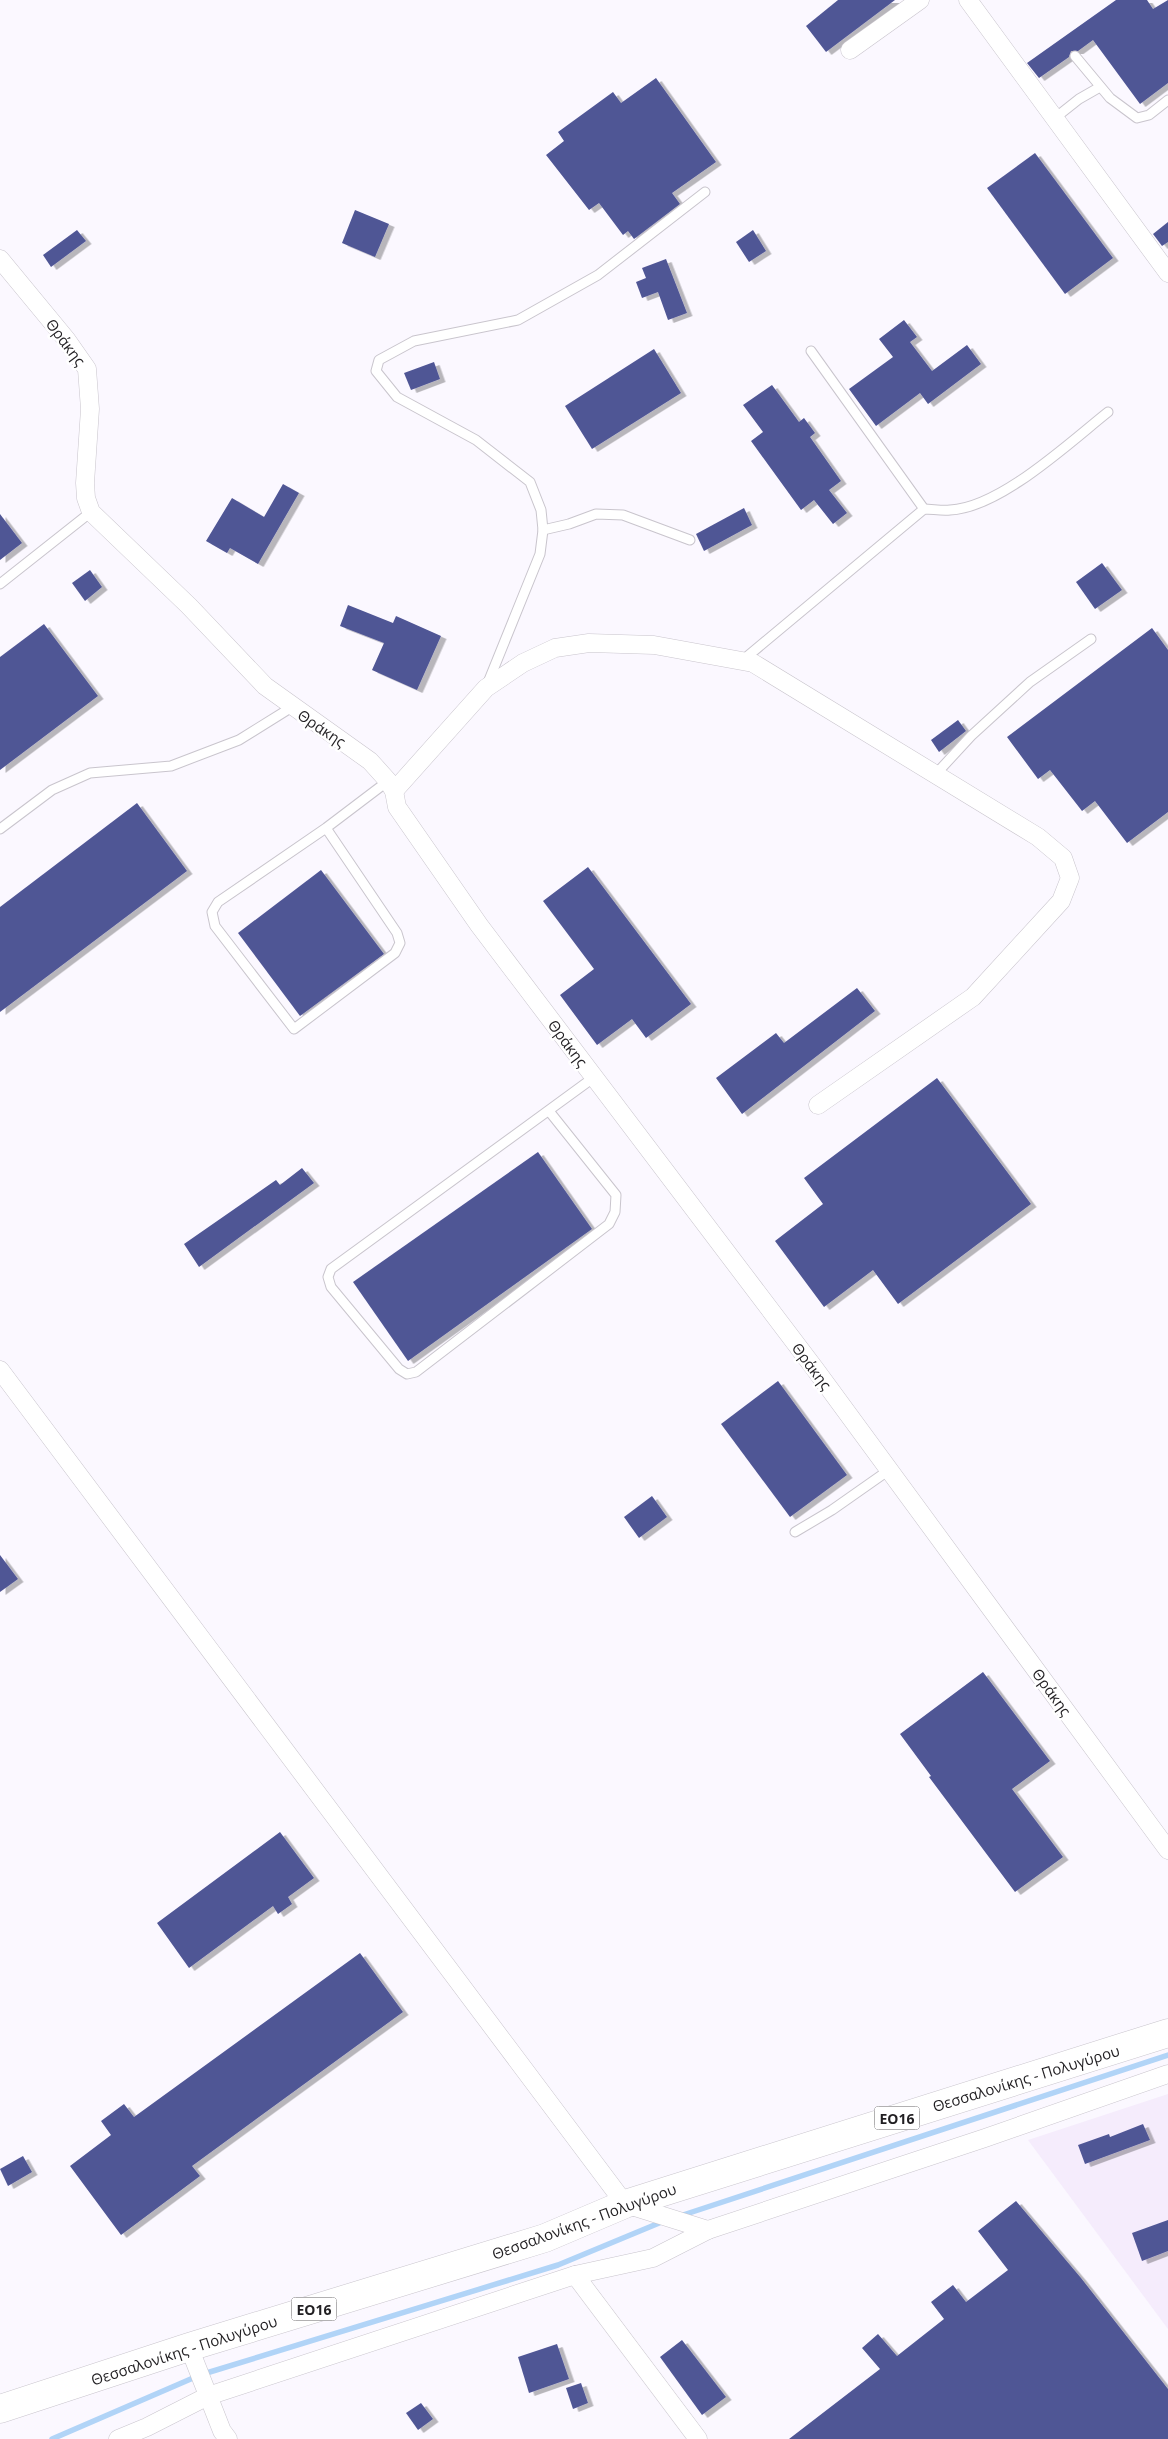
<svg xmlns="http://www.w3.org/2000/svg" width="1168" height="2439" font-family="'Open Sans',sans-serif">
  <style>
    .built { fill: #f5ecfc }
    .lines { fill: none; stroke-linecap: round; stroke-linejoin: round }
    .stream { stroke: #b1d4f7; stroke-width: 5.5 }
    .building { fill: #505695; filter: url(#shadow) }
    .lane-casing { stroke: #c9c5cd; stroke-width: 11 }
    .street-casing { stroke: #c9c5cd; stroke-width: 19 }
    .primary-casing { stroke: #c9c5cd; stroke-width: 29 }
    .lane { stroke: #fff; stroke-width: 9 }
    .street { stroke: #fff; stroke-width: 18 }
    .primary { stroke: #fff; stroke-width: 28 }
    .labels { text-anchor: middle; dominant-baseline: central; stroke-width: 5; stroke-linejoin: round; paint-order: stroke }
    .shield { fill: #fff; stroke: #646264; stroke-width: 1 }
    .shield-label { font-size: 14px; font-weight: bold; fill: #211f22 }
    .street-label { font-size: 15px; fill: #211f22; stroke: #fff }
  </style>
  <defs>
    <filter id="shadow"><feDropShadow dx="5.5" dy="3" stdDeviation="0" flood-color="#0004"/></filter>
  </defs>
  <rect width="100%" height="100%" fill="#fbf8ff"/>
  <path class="built" d="M 1168,2094 L 1168,2329 L 1028,2140 Z"/>
  <g class="lines">
    <g class="stream">
      <path d="M 680,2216 L 1168,2055"/>
      <path d="M 52,2439 L 200,2375 L 558,2265 L 664,2221"/>
    </g>
  </g>
  <g class="building">
    <path d="M 838,0 L 895,0 L 826,52 L 806,26 Z"/>
    <path d="M 1116,0 L 1147,0 L 1153,9 L 1168,0 L 1168,83 L 1140,104 L 1093,40 L 1078,51 L 1071,51 L 1069,57 L 1039,78 L 1027,63 Z"/>
    <path d="M 656,78 L 716,162 L 672,193 L 680,204 L 634,239 L 628,231 L 623,235 L 599,203 L 589,210 L 546,155 L 564,141 L 558,132 L 613,92 L 621,103 Z"/>
    <path d="M 1035,153 L 1113,258 L 1065,294 L 987,188 Z"/>
    <path d="M 355,210 L 389,224 L 375,257 L 342,243 Z"/>
    <path d="M 1168,222 L 1168,242 L 1162,246 L 1153,234 Z"/>
    <path d="M 77,230 L 86,241 L 51,267 L 43,255 Z"/>
    <path d="M 753,230 L 766,251 L 749,262 L 736,242 Z"/>
    <path d="M 666,259 L 687,313 L 668,320 L 658,292 L 642,298 L 636,282 L 646,278 L 642,268 Z"/>
    <path d="M 904,320 L 917,337 L 910,342 L 932,371 L 967,345 L 981,364 L 928,404 L 920,393 L 876,426 L 849,389 L 893,357 L 879,339 Z"/>
    <path d="M 654,349 L 681,393 L 592,449 L 565,406 Z"/>
    <path d="M 434,362 L 440,379 L 411,390 L 404,373 Z"/>
    <path d="M 772,385 L 799,422 L 804,418 L 815,433 L 810,437 L 841,481 L 829,490 L 847,513 L 833,524 L 814,500 L 801,510 L 751,441 L 763,432 L 743,405 Z"/>
    <path d="M 283,484 L 299,493 L 258,564 L 230,548 L 227,553 L 206,541 L 232,498 L 264,517 Z"/>
    <path d="M 744,508 L 752,525 L 704,551 L 696,534 Z"/>
    <path d="M 0,514 L 22,543 L 0,560 Z"/>
    <path d="M 1102,563 L 1122,590 L 1095,609 L 1076,582 Z"/>
    <path d="M 90,570 L 102,587 L 85,601 L 72,583 Z"/>
    <path d="M 348,605 L 393,623 L 396,616 L 441,636 L 417,690 L 372,670 L 384,643 L 340,626 Z"/>
    <path d="M 44,624 L 98,696 L 0,770 L 0,657 Z"/>
    <path d="M 1152,628 L 1168,650 L 1168,812 L 1127,843 L 1095,801 L 1082,811 L 1050,770 L 1038,779 L 1007,737 Z"/>
    <path d="M 958,720 L 966,731 L 939,752 L 931,740 Z"/>
    <path d="M 137,803 L 187,871 L 0,1012 L 0,907 Z"/>
    <path d="M 588,867 L 691,1004 L 646,1038 L 632,1019 L 597,1045 L 560,995 L 594,969 L 543,901 Z"/>
    <path d="M 321,870 L 384,954 L 300,1016 L 238,933 Z"/>
    <path d="M 857,988 L 875,1011 L 742,1114 L 716,1078 L 776,1033 L 784,1043 Z"/>
    <path d="M 937,1078 L 1031,1204 L 898,1304 L 873,1270 L 824,1307 L 775,1241 L 823,1204 L 804,1178 Z"/>
    <path d="M 538,1152 L 592,1229 L 408,1361 L 353,1282 Z"/>
    <path d="M 302,1168 L 314,1183 L 199,1267 L 184,1244 L 276,1180 L 280,1185 Z"/>
    <path d="M 778,1381 L 847,1475 L 790,1517 L 721,1424 Z"/>
    <path d="M 652,1496 L 667,1517 L 639,1538 L 624,1517 Z"/>
    <path d="M 0,1555 L 18,1579 L 0,1592 Z"/>
    <path d="M 983,1672 L 1050,1761 L 1012,1789 L 1063,1857 L 1015,1892 L 929,1777 L 931,1776 L 900,1734 Z"/>
    <path d="M 280,1832 L 314,1878 L 288,1897 L 292,1904 L 278,1914 L 273,1906 L 189,1968 L 157,1923 Z"/>
    <path d="M 360,1953 L 403,2012 L 192,2166 L 200,2176 L 121,2235 L 70,2166 L 111,2135 L 101,2121 L 124,2104 L 134,2117 Z"/>
    <path d="M 1143,2124 L 1150,2140 L 1085,2164 L 1078,2145 L 1109,2134 L 1110,2137 Z"/>
    <path d="M 23,2156 L 32,2172 L 8,2186 L 0,2169 Z"/>
    <path d="M 1016,2201 L 1081,2278 L 1168,2389 L 1168,2439 L 789,2439 L 880,2369 L 862,2348 L 878,2334 L 897,2356 L 944,2319 L 931,2302 L 953,2285 L 966,2302 L 1008,2270 L 978,2231 Z"/>
    <path d="M 1168,2220 L 1168,2251 L 1142,2261 L 1132,2233 Z"/>
    <path d="M 682,2340 L 726,2397 L 702,2415 L 660,2357 Z"/>
    <path d="M 557,2344 L 569,2379 L 529,2393 L 518,2357 Z"/>
    <path d="M 581,2383 L 588,2403 L 573,2409 L 566,2388 Z"/>
    <path d="M 421,2403 L 433,2419 L 418,2430 L 406,2413 Z"/>
  </g>
  <g class="lines">
    <g class="lane-casing">
      <g id="lane">
        <path d="M 1075,56 L 1110,98 L 1137,118 L 1149,115 L 1168,100"/>
        <path d="M 1055,118 L 1079,99 L 1100,87"/>
        <path d="M 811,351 L 924,509"/>
        <path d="M 543,530 L 569,524 L 596,514 L 623,515 L 690,540"/>
        <path d="M 0,584 L 91,512"/>
        <path d="M 743,660 L 924,509 C 932,509 942,511 950,510 C 1000,508 1070,442 1108,412"/>
        <path d="M 487,685 L 540,554 L 543,530 L 541,510 L 530,482 L 476,440 L 397,397 L 376,371 L 379,360 L 414,341 L 518,320 L 598,275 L 705,192"/>
        <path d="M 935,775 L 971,736 L 1030,682 L 1091,639"/>
        <path d="M 326,828 L 397,933 L 400,943 L 395,953 L 294,1029 L 215,926 L 212,912 L 218,902 L 326,828 L 388,781"/>
        <path d="M 0,829 L 52,790 L 90,773 L 171,766 L 239,740 L 292,707"/>
        <path d="M 549,1111 L 616,1195 L 615,1212 L 609,1224 L 416,1372 L 407,1374 L 399,1369 L 331,1287 L 328,1277 L 331,1269 L 593,1078"/>
        <path d="M 795,1532 L 832,1510 L 889,1470"/>
      </g>
    </g>
    <g class="street-casing">
      <g id="street">
        <path d="M 968,0 L 1168,273"/>
        <path d="M 850,50 L 920,0"/>
        <path d="M 0,259 L 66,339 L 87,369 L 90,409 L 85,483 L 86,498 L 91,512 L 189,606 L 265,686 L 370,761 L 388,781 L 394,791 L 397,807 L 479,925 L 815,1369 L 1168,1850"/>
        <path d="M 394,791 L 486,688 L 523,663 L 555,648 L 589,643 L 654,645 L 753,663 L 1038,837 L 1063,858 L 1070,878 L 1061,901 L 973,997 L 818,1105"/>
        <path d="M 0,1370 L 625,2204 L 708,2230"/>
        <path d="M 575,2275 L 698,2439"/>
        <path d="M 189,2347 L 222,2431 L 228,2439"/>
        <path d="M 118,2439 L 147,2427 L 208,2396 L 575,2275 L 653,2258 L 708,2230 L 985,2138 L 1168,2074"/>
      </g>
    </g>
    <g class="primary-casing">
      <path id="primary" d="M 0,2409 L 189,2347 L 545,2238 L 625,2204 L 1168,2033"/>
    </g>
    <use href="#lane" class="lane"/>
    <use href="#street" class="street"/>
    <use href="#primary" class="primary"/>
  </g>
  <g class="labels">
    <g class="shield">
      <rect x="874.5" y="2106.5" width="45" height="23" rx="4"/>
      <rect x="291.5" y="2297.5" width="45" height="23" rx="4"/>
    </g>
    <g class="shield-label">
      <text x="897" y="2118">ΕΟ16</text>
      <text x="314" y="2309">ΕΟ16</text>
    </g>
    <g class="street-label">
      <text transform="translate(66 342) rotate(53)">Θράκης</text>
      <text transform="translate(322 728) rotate(34)">Θράκης</text>
      <text transform="translate(568 1043) rotate(53)">Θράκης</text>
      <text transform="translate(812 1366) rotate(53)">Θράκης</text>
      <text transform="translate(1052 1692) rotate(54)">Θράκης</text>
      <text transform="translate(1026 2078) rotate(-17)">Θεσσαλονίκης - Πολυγύρου</text>
      <text transform="translate(584 2221) rotate(-20)">Θεσσαλονίκης - Πολυγύρου</text>
      <text transform="translate(184 2350) rotate(-18)">Θεσσαλονίκης - Πολυγύρου</text>
    </g>
  </g>
</svg>
